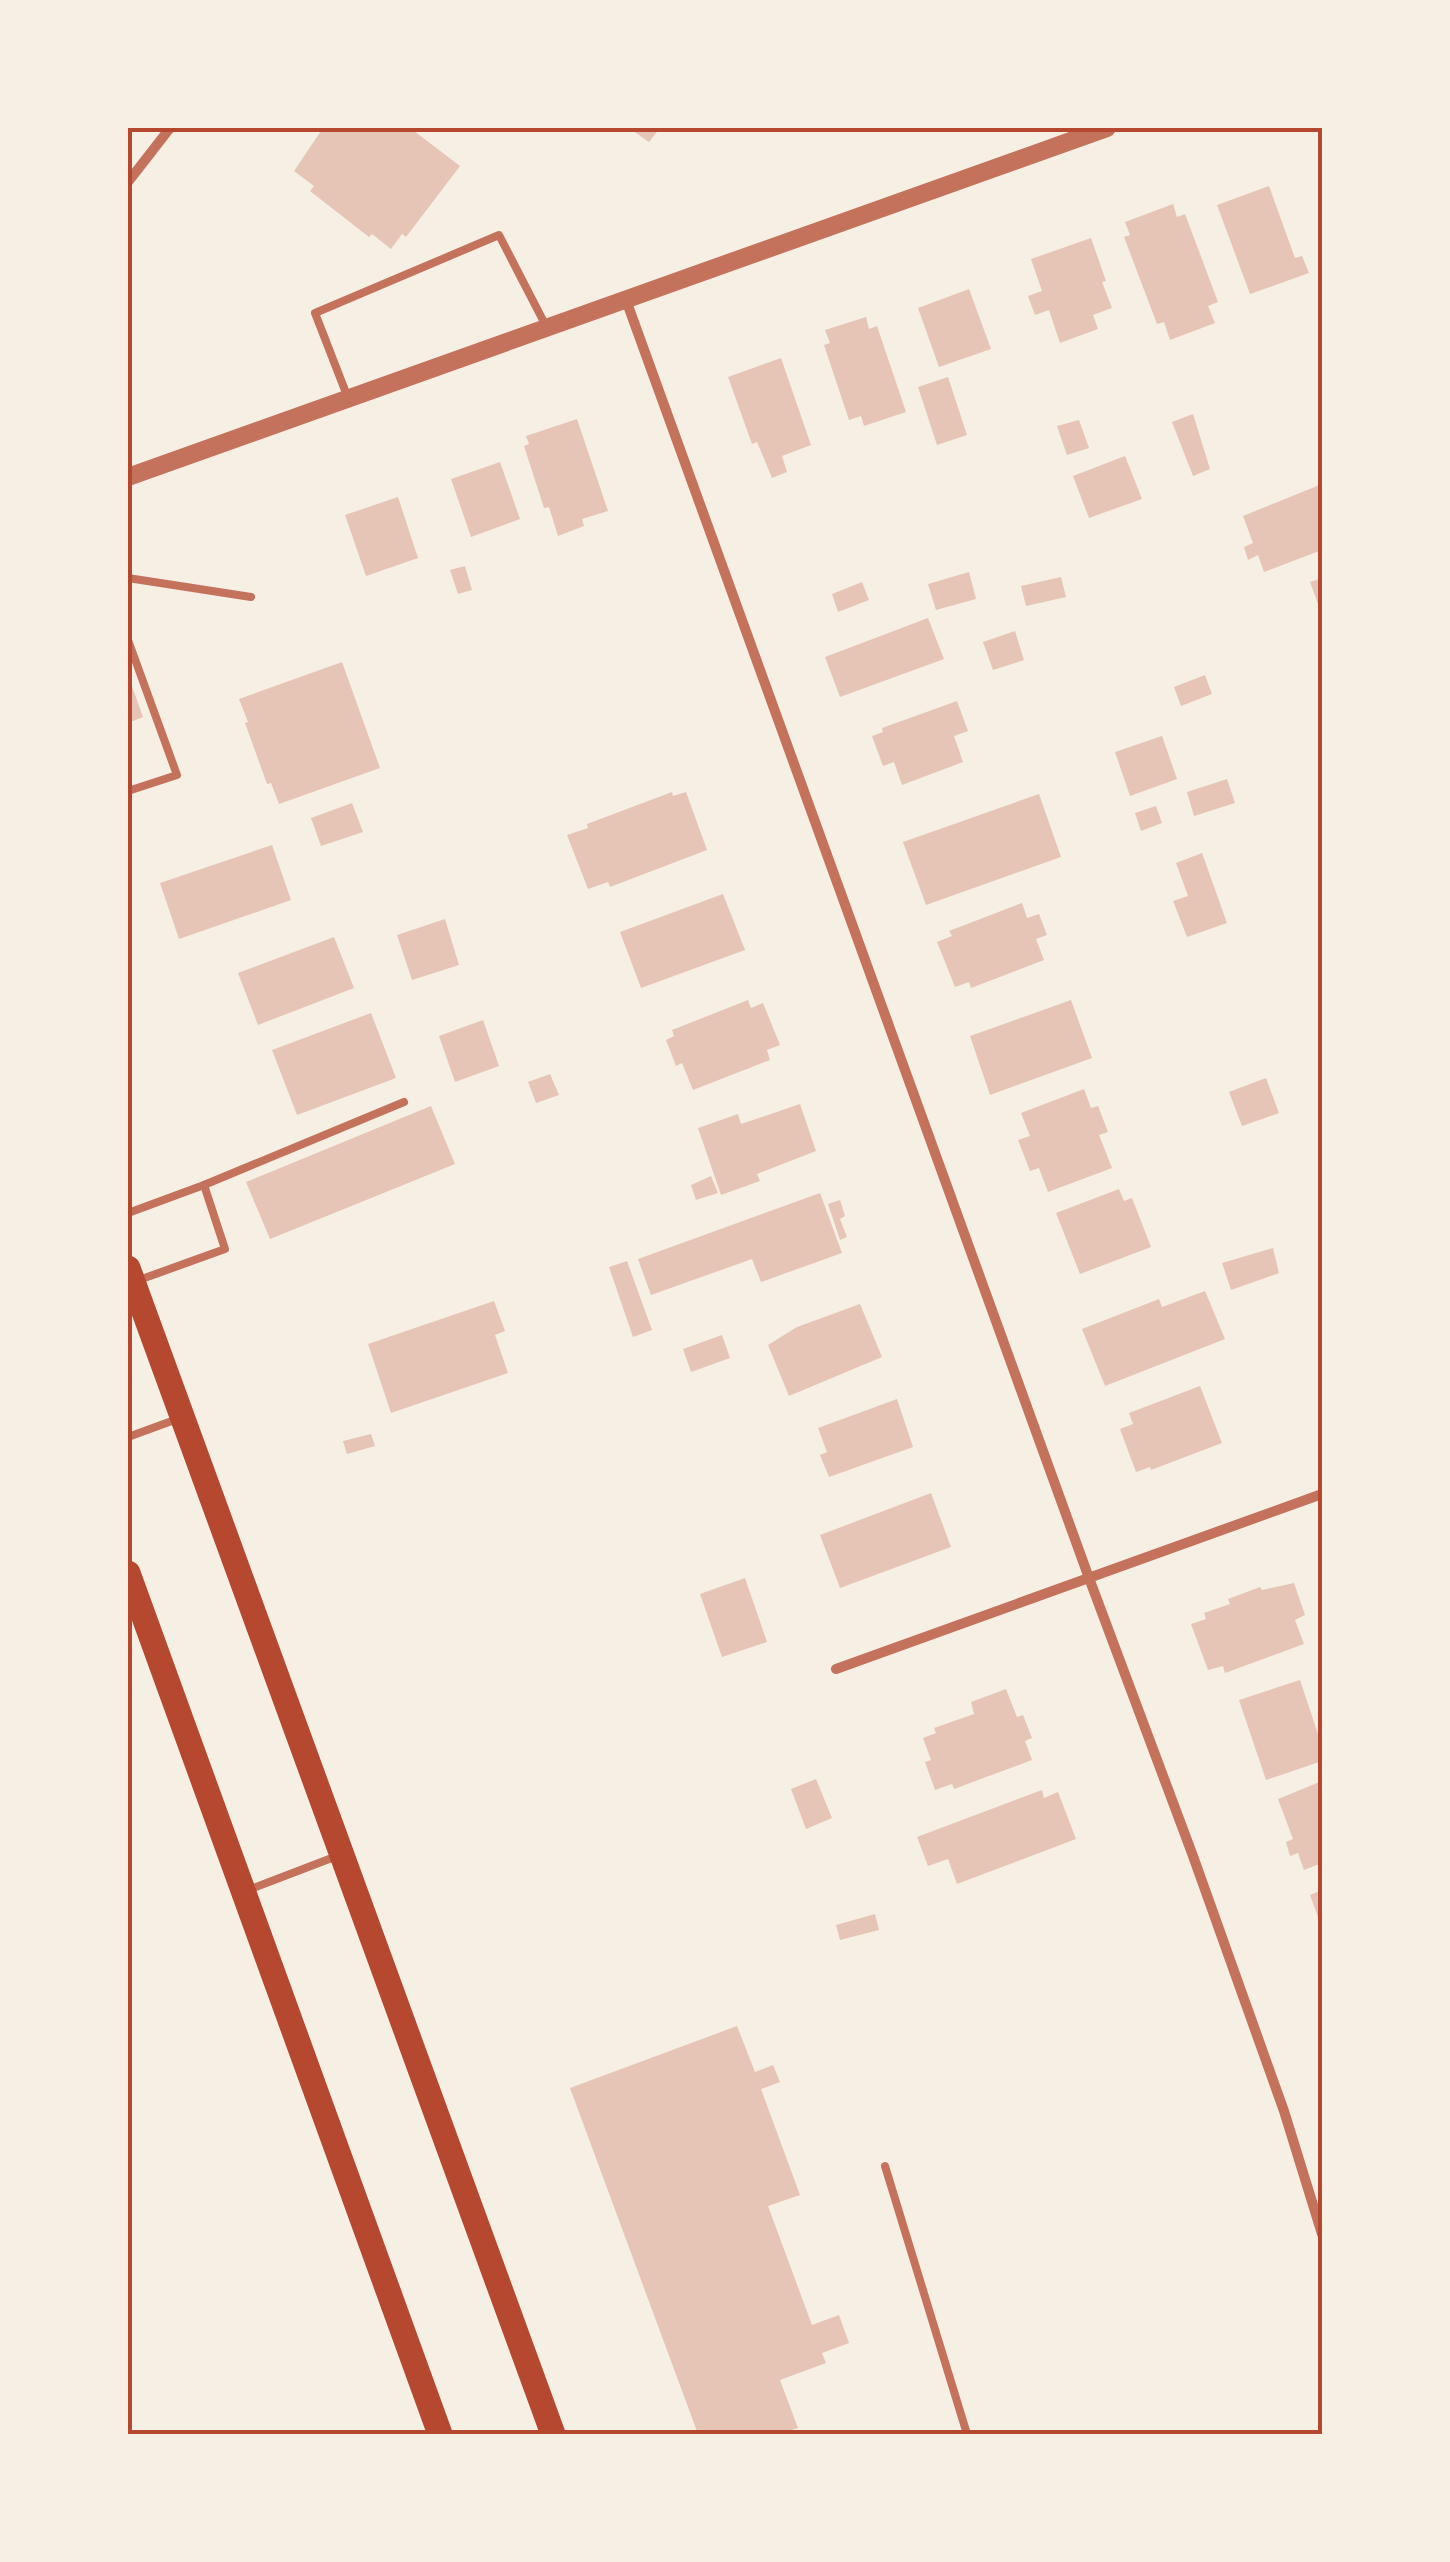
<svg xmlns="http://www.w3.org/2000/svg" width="1450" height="2562" font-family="'Source Sans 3',sans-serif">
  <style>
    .building { fill: #e6c5b7 }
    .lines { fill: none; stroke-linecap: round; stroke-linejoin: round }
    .service { stroke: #c5725c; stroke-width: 8 }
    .minor { stroke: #c5725c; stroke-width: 10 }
    .tertiary { stroke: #c5725c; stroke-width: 18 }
    .primary { stroke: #b5482f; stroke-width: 25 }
    .neatline { fill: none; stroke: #b5482f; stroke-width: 4 }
  </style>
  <rect width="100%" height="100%" fill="#f6efe4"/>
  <g class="building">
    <path d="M 323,128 L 410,128 L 460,166 L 406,237 L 402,234 L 391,249 L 372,234 L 369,237 L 310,191 L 314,186 L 294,171 Z"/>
    <path d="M 629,128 L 660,128 L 649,142 Z"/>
    <path d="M 1269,186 L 1295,258 L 1302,256 L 1309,273 L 1250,294 L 1217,205 Z"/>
    <path d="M 1173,204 L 1177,217 L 1185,214 L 1218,302 L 1208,306 L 1215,323 L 1170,340 L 1164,322 L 1157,324 L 1124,237 L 1130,235 L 1125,222 Z"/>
    <path d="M 1091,238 L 1106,281 L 1102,282 L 1112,308 L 1093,315 L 1098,329 L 1060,343 L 1049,310 L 1035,315 L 1028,296 L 1042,291 L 1031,259 Z"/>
    <path d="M 969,289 L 991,349 L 939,367 L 918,308 Z"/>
    <path d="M 866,317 L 869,329 L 877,326 L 906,412 L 864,426 L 861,416 L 849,420 L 824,345 L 830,343 L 825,330 Z"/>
    <path d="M 781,358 L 811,445 L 782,456 L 787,472 L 772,478 L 757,442 L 752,444 L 728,377 Z"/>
    <path d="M 948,377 L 967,435 L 937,445 L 918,387 Z"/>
    <path d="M 1193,414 L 1210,469 L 1193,476 L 1172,422 Z"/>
    <path d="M 577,419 L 608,511 L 582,519 L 584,526 L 558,536 L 549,507 L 544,508 L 524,446 L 529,444 L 526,436 Z"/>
    <path d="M 1079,420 L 1089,448 L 1067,455 L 1057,426 Z"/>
    <path d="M 1125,456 L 1142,499 L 1089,518 L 1073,476 Z"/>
    <path d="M 500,462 L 520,519 L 471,537 L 451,479 Z"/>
    <path d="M 1322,484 L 1322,550 L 1264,572 L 1258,555 L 1248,560 L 1244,547 L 1253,543 L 1243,516 Z"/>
    <path d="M 398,497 L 418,558 L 366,576 L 345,515 Z"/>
    <path d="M 465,566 L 472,590 L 458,594 L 450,570 Z"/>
    <path d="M 969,572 L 976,599 L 936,610 L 928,584 Z"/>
    <path d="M 1061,577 L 1066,597 L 1026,606 L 1021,586 Z"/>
    <path d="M 1322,578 L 1322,603 L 1318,604 L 1310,582 Z"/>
    <path d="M 862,582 L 869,600 L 838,612 L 832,594 Z"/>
    <path d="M 928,618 L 944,659 L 840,697 L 825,657 Z"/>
    <path d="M 1015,631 L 1024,660 L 993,670 L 983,642 Z"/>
    <path d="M 342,662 L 380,768 L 279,804 L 271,783 L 267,784 L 245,723 L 248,722 L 239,699 Z"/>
    <path d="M 128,675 L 143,717 L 128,723 Z"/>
    <path d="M 1205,675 L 1212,694 L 1181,706 L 1174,687 Z"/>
    <path d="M 957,701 L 968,731 L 954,736 L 963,762 L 902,785 L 894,762 L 883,766 L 872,736 L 883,732 L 882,728 Z"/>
    <path d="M 1162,736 L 1177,779 L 1130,796 L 1115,752 Z"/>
    <path d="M 1227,779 L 1235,803 L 1194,816 L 1187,792 Z"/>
    <path d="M 672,792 L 673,796 L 686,792 L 707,850 L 610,887 L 608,882 L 588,889 L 567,835 L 588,828 L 587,824 Z"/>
    <path d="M 1039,794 L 1061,857 L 926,905 L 903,842 Z"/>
    <path d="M 352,803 L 363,832 L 321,846 L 311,818 Z"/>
    <path d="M 1156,806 L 1162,823 L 1141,831 L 1135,813 Z"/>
    <path d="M 272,845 L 291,900 L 179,939 L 160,883 Z"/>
    <path d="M 1202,853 L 1227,923 L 1187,937 L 1173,901 L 1188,896 L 1176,863 Z"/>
    <path d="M 723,894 L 745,950 L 641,988 L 620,932 Z"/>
    <path d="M 1022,903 L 1027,918 L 1039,914 L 1047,935 L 1036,939 L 1044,960 L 971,988 L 969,982 L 955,987 L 937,942 L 952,936 L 949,931 Z"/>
    <path d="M 445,919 L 459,965 L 412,980 L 397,935 Z"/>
    <path d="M 334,937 L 354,988 L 258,1025 L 238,973 Z"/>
    <path d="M 748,1000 L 751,1008 L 763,1003 L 780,1045 L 767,1050 L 770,1060 L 693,1090 L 682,1063 L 676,1066 L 666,1040 L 674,1036 L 672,1030 Z"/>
    <path d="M 1071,1000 L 1092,1058 L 990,1095 L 970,1036 Z"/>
    <path d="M 371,1013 L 396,1078 L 297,1115 L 272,1050 Z"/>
    <path d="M 483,1020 L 499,1066 L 455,1082 L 439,1036 Z"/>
    <path d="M 550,1074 L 559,1095 L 536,1103 L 528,1082 Z"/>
    <path d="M 1266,1078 L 1279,1113 L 1242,1126 L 1229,1092 Z"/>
    <path d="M 1084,1089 L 1091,1108 L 1098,1106 L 1108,1132 L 1099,1135 L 1112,1168 L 1048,1192 L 1039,1168 L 1030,1171 L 1018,1140 L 1030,1136 L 1021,1113 Z"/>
    <path d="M 800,1104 L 816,1151 L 757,1174 L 760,1181 L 721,1195 L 698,1128 L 738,1114 L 741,1124 Z"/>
    <path d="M 431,1106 L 455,1164 L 270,1239 L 246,1182 Z"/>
    <path d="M 711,1176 L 718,1193 L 696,1200 L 691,1185 Z"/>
    <path d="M 1119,1189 L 1124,1201 L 1132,1198 L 1151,1247 L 1080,1274 L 1056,1213 Z"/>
    <path d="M 820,1193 L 842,1253 L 761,1282 L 752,1259 L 651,1295 L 638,1259 Z"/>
    <path d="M 840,1200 L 845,1216 L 840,1219 L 847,1237 L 840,1240 L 828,1204 Z"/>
    <path d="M 1273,1248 L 1279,1273 L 1231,1290 L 1222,1263 Z"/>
    <path d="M 627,1261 L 652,1330 L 633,1337 L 609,1267 Z"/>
    <path d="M 1205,1291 L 1225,1339 L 1105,1386 L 1082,1329 L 1159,1299 L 1162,1307 Z"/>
    <path d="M 494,1301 L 505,1331 L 495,1335 L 508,1373 L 391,1413 L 368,1344 Z"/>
    <path d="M 860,1304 L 882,1357 L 789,1396 L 768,1345 L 797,1327 Z"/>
    <path d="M 722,1335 L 730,1358 L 691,1372 L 683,1349 Z"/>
    <path d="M 1200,1386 L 1222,1443 L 1151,1470 L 1150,1467 L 1136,1472 L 1120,1429 L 1133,1424 L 1129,1413 Z"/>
    <path d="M 897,1399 L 913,1447 L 829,1477 L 820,1455 L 827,1452 L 818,1428 Z"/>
    <path d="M 371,1434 L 375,1446 L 347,1454 L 343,1441 Z"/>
    <path d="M 931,1493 L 951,1547 L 840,1588 L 820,1535 Z"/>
    <path d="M 745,1578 L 767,1642 L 722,1657 L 700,1594 Z"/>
    <path d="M 1294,1583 L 1305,1615 L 1295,1620 L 1304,1644 L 1225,1673 L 1223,1666 L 1208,1670 L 1191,1624 L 1206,1619 L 1204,1613 L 1230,1604 L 1228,1599 L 1260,1587 L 1262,1590 Z"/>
    <path d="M 1300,1680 L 1322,1746 L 1322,1761 L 1266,1780 L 1239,1700 Z"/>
    <path d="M 1006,1689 L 1017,1717 L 1023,1715 L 1032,1738 L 1025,1741 L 1032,1760 L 954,1789 L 952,1784 L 935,1790 L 925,1762 L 931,1760 L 923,1738 L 936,1733 L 934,1728 L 974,1714 L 971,1702 Z"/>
    <path d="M 816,1779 L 832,1818 L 806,1829 L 791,1789 Z"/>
    <path d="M 1322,1781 L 1322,1863 L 1304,1870 L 1298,1853 L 1290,1856 L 1286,1842 L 1293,1839 L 1278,1799 Z"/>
    <path d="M 1042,1790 L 1044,1798 L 1058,1792 L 1076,1839 L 957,1884 L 948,1859 L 928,1866 L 917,1837 Z"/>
    <path d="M 1322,1890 L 1322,1928 L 1310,1895 Z"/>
    <path d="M 875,1914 L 879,1930 L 840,1940 L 836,1925 Z"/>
    <path d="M 737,2026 L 755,2072 L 773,2065 L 780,2082 L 761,2089 L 800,2195 L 768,2206 L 812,2325 L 839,2315 L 849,2343 L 822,2353 L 826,2363 L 780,2380 L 798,2428 L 778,2434 L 698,2434 L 570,2088 Z"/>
  </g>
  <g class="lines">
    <g class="service">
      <path d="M 348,398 L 315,313 L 499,235 L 547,328"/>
      <path d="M 128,578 L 251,597"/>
      <path d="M 128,640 L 177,775 L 128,791"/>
      <path d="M 128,1213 L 204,1185"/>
      <path d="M 139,1280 L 225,1249 L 204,1185 L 404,1102"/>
      <path d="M 128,1437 L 180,1418"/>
      <path d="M 248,1890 L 337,1856"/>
      <path d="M 885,2166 L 967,2434"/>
    </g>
    <g class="minor">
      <path d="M 128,182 L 170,128"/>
      <path d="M 626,300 L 1089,1578 L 1193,1856 L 1284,2111 L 1322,2234"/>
      <path d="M 836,1669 L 1322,1494"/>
    </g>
    <path class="tertiary" d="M 128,477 L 1107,128"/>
    <g class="primary">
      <path d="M 128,1268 L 553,2434"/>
      <path d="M 128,1573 L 440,2434"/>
    </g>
  </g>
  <rect width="1450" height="2562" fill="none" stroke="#f6efe4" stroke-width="260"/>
  <rect x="130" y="130" width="1190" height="2302" class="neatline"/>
</svg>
